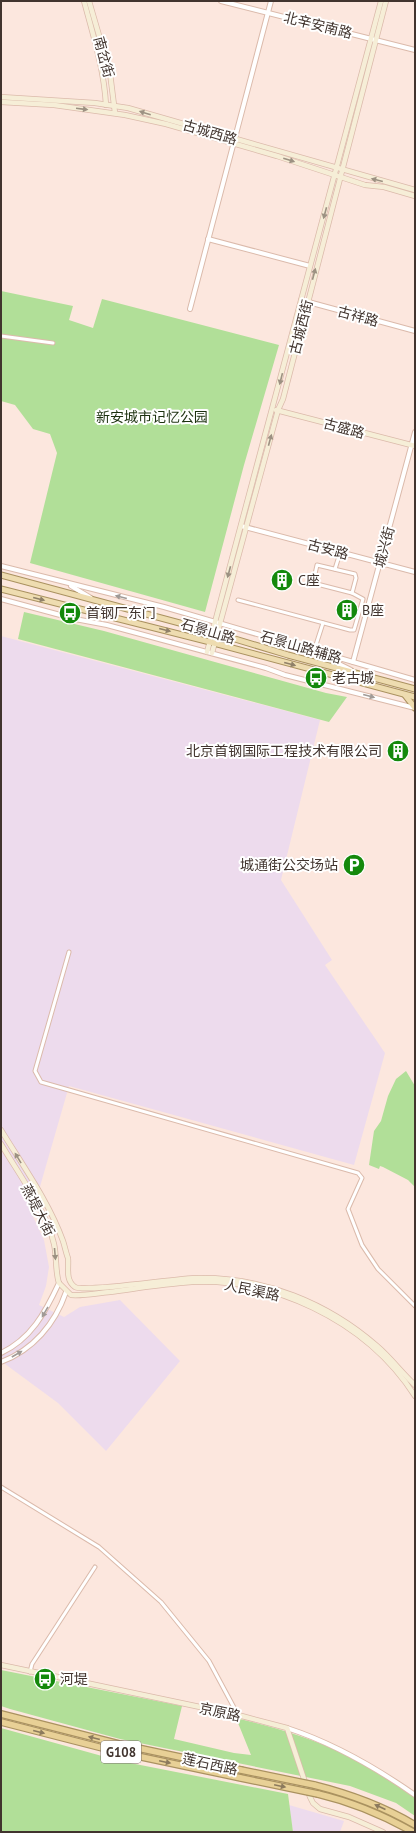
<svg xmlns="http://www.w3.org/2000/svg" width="416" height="1833" font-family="'PT Sans','Noto Sans SC',sans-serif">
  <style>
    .industrial { fill: #eddbed }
    .green { fill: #b1df98 }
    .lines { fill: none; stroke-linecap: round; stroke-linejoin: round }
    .minor-casing { stroke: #dbbaab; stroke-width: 5 }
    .tertiary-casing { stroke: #dbbaab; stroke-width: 6 }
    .secondary-casing { stroke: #dbbaab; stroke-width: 6 }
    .primary-casing { stroke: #aa9260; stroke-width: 7 }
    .trunk-casing { stroke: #aa9260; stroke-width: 8 }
    .minor { stroke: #fff; stroke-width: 3 }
    .tertiary { stroke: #fff; stroke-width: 4 }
    .secondary { stroke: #f6eed7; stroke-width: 4.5 }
    .primary { stroke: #eedcb0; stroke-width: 5 }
    .trunk { stroke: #e8d096; stroke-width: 5.5 }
    .trunk-bridge-casing { stroke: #aa9260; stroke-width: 8; stroke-linecap: butt }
    .trunk-bridge { stroke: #e8d096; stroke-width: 5.5 }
    .oneway { fill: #9c9182 }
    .oneway2 { fill: #a09a96 }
    .oneway3 { fill: #8f8068 }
    .oneway4 { fill: #8c7a5d }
    .labels { text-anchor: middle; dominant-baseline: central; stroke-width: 4; stroke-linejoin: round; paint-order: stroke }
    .shield { fill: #fff; stroke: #7a716d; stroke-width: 1 }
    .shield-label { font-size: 13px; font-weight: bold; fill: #41342e }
    .street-label { font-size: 14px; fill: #41342e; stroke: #fff }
    .park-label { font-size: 14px; fill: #1c310f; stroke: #fff }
    .poi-label { font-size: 14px; fill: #41342e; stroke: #fff; text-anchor: start }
  </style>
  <rect width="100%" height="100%" fill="#fce7de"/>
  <g class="industrial">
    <path d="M 1,636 L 320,720 L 281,880 L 332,960 L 325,965 L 385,1053 L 354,1165 L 69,1086 L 39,1190 L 30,1210 L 44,1240 L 49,1267 L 46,1286 L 39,1305 L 64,1317 L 80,1307 L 120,1300 L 180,1361 L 106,1451 L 58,1403 L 1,1361 Z"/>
    <path d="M 289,1805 L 344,1821 L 340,1832 L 293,1832 Z"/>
  </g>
  <g class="green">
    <path d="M 1,291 L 73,306 L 69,320 L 93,328 L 102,299 L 279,345 L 244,465 L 205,612 L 30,563 L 57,453 L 50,434 L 33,429 L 15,405 L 1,401 Z"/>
    <path d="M 24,612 L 104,631 L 326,693 L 347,697 L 329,722 L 18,639 Z"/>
    <path d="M 406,1071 L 415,1086 L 415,1187 L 408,1180 L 383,1167 L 380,1166 L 379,1169 L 369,1165 L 374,1131 L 381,1121 L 388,1096 L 396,1079 Z"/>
    <path d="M 1,1670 L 182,1706 L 174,1739 L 234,1753 L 251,1755 L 236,1718 C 273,1727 310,1737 344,1754 C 369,1766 392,1782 415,1797 L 415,1816 L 396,1803 L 350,1786 L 120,1739 L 10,1709 L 1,1706 Z"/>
    <path d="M 1,1728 L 120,1761 L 288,1794 L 293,1832 L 1,1832 Z"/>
  </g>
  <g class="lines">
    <g class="minor-casing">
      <g id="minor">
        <path d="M 1,336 L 53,343"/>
        <path d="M 317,565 L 355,574 L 356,578 L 352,593 L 313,583 Z"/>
        <path d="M 335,569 L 340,553"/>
        <path d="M 238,600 L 350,630 L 354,630 L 363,599 L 352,593"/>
        <path d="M 314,651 L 323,623"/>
        <path d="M 69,952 L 35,1071 L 41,1082 L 358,1173 L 362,1178 L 348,1209 L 362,1245 L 378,1269 L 415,1306"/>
        <path d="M 1,1487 L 99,1547 L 161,1602 L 209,1661 L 238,1715"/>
        <path d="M 30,1672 L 32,1664 L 95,1567"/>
      </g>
    </g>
    <g class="tertiary-casing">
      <g id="tertiary">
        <path d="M 221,1 L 415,50"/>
        <path d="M 208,239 L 310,266"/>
        <path d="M 301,300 L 415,331"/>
        <path d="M 190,309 L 271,1"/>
        <path d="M 241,526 L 415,572"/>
        <path d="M 1,566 L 164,607 L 415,680"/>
        <path d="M 71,586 L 91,598"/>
        <path d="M 1,599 L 75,619 L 107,625 L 266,668 L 285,675 L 415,708"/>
        <path d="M 323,656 L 351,670"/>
        <path d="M 353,662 L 415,432"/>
        <path d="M 1,1353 C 31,1339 45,1313 59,1283"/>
        <path d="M 1,1362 C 33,1350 55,1324 66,1292"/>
        <path d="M 287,1728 C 333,1743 375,1767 415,1795"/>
      </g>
    </g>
    <g class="secondary-casing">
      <g id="secondary">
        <path d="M 84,1 C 93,35 104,69 106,105"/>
        <path d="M 89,1 L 110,73 L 115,113"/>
        <path d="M 1,97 L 95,103 L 128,108 L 415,190"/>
        <path d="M 1,102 L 54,105 L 125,115 L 166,124 L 277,156 L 365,185 L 384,187 L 415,196"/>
        <path d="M 276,410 L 415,446"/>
        <path d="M 207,652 L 381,1"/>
        <path d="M 212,653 L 278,410 L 283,399 L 386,1"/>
        <path d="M 1,1130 C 23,1166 49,1202 63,1241 C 65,1247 66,1253 68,1258 C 69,1268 65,1280 75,1287 C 85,1293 177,1278 198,1278 C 264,1277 328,1303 377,1346 C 391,1358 402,1373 415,1385"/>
        <path d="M 1,1144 C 18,1173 47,1212 54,1244 C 57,1257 55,1271 59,1283 L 71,1295 C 84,1296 97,1293 110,1292 C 133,1289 156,1285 180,1283 C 270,1274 366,1320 415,1396"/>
        <path d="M 1,1665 L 238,1715 L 287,1728 L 310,1797 L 313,1803 L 320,1809 L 349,1817 L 383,1832"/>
      </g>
    </g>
    <g class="primary-casing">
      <g id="primary">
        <path d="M 1,575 L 202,629 L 288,655 L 415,689"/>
        <path d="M 1,589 L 210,642 L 415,697"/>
        <path d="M 405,695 L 415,708"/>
      </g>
    </g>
    <g class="trunk-casing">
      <g id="trunk">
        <path d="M 1,1714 L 119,1744 L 241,1770"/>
        <path d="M 1,1722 L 118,1752 L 241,1778"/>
        <path d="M 314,1785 C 350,1794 383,1806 415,1825"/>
        <path d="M 318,1794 C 352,1802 383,1815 413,1832"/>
      </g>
    </g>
    <use href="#minor" class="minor"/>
    <use href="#tertiary" class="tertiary"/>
    <use href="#secondary" class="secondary"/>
    <use href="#primary" class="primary"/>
    <use href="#trunk" class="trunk"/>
    <g class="trunk-bridge-casing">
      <g id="trunk-bridge">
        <path d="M 241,1770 L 314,1785"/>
        <path d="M 241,1778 L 318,1794"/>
      </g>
    </g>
    <use href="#trunk-bridge" class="trunk-bridge"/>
  </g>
  <defs><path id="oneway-solid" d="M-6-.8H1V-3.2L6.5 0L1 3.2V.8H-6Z"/></defs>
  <g class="oneway">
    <use href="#oneway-solid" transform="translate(82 109) rotate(7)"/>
    <use href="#oneway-solid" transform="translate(145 113) rotate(-163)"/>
    <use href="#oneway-solid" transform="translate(289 160) rotate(17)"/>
    <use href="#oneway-solid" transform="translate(377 180) rotate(-166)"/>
    <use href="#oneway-solid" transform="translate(325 213) rotate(105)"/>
    <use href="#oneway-solid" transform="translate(314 274) rotate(-75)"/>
    <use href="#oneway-solid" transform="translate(281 379) rotate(104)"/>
    <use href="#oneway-solid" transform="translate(270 440) rotate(-75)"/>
    <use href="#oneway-solid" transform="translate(229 572) rotate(105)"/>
    <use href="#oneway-solid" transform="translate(18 1158) rotate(-121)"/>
    <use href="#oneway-solid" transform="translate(55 1254) rotate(85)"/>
  </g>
  <g class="oneway2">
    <use href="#oneway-solid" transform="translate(121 597) rotate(-166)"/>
    <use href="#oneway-solid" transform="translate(369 696) rotate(15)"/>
    <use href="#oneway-solid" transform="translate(45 1312) rotate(120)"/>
    <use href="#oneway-solid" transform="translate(17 1354) rotate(-30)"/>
  </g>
  <g class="oneway3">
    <use href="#oneway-solid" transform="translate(39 599) rotate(14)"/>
    <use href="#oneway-solid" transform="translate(165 630) rotate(14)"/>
    <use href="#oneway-solid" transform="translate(290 664) rotate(15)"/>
  </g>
  <g class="oneway4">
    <use href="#oneway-solid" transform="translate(39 1732) rotate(14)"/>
    <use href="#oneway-solid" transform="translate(94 1738) rotate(-166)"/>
    <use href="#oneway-solid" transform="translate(165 1762) rotate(12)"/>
    <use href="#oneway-solid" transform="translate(280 1786) rotate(12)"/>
    <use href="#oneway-solid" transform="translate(380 1807) rotate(-156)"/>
  </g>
  <defs>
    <g id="building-disc" transform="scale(1.15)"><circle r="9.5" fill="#14890c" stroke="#fff"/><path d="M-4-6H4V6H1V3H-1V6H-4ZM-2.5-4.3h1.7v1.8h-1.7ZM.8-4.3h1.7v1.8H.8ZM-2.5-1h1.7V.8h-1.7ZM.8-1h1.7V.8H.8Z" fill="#fff"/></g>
    <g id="bus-disc" transform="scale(1.15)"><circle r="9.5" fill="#14890c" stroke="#fff"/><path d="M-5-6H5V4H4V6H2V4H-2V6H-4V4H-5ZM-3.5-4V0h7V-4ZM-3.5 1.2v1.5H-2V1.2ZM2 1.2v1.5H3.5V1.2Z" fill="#fff"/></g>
    <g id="parking-disc" transform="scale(1.15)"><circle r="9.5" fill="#14890c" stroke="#fff"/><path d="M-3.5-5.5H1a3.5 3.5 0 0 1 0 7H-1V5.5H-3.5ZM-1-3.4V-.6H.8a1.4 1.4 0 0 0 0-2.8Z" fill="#fff"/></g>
  </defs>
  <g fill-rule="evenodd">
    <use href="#building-disc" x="282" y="580"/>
    <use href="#building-disc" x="347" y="610"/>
    <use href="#bus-disc" x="70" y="613"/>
    <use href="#bus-disc" x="316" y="678"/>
    <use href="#building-disc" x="398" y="751"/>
    <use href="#parking-disc" x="354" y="865"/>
    <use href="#bus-disc" x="45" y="1679"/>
  </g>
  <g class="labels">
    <rect class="shield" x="101" y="1741" width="40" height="22" rx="3"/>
    <g class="shield-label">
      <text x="121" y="1752">G108</text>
    </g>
    <g class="street-label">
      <text transform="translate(318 25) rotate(14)">北辛安南路</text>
      <text transform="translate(104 57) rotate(75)">南岔街</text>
      <text transform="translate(210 132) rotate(16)">古城西路</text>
      <text transform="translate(358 316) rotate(15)">古祥路</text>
      <text transform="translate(301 327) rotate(-76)">古城西街</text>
      <text transform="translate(344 428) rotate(15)">古盛路</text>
      <text transform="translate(384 547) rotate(-75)">城兴街</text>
      <text transform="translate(328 549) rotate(15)">古安路</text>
      <text transform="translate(208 631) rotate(16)">石景山路</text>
      <text transform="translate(301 647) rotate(16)">石景山路辅路</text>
      <text transform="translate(38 1210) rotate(63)">燕堤大街</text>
      <text transform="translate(252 1290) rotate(12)">人民渠路</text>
      <text transform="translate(220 1712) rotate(12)">京原路</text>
      <text transform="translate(210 1764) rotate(12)">莲石西路</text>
    </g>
    <g class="park-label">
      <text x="152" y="417">新安城市记忆公园</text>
    </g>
    <g class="poi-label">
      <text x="298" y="580">C座</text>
      <text x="362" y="610">B座</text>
      <text x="86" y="613">首钢厂东门</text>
      <text x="332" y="678">老古城</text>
      <text x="382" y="751" text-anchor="end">北京首钢国际工程技术有限公司</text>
      <text x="338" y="865" text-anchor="end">城通街公交场站</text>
      <text x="60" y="1679">河堤</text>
    </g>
  </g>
  <rect width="416" height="1833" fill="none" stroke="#41342e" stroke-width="4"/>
</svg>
